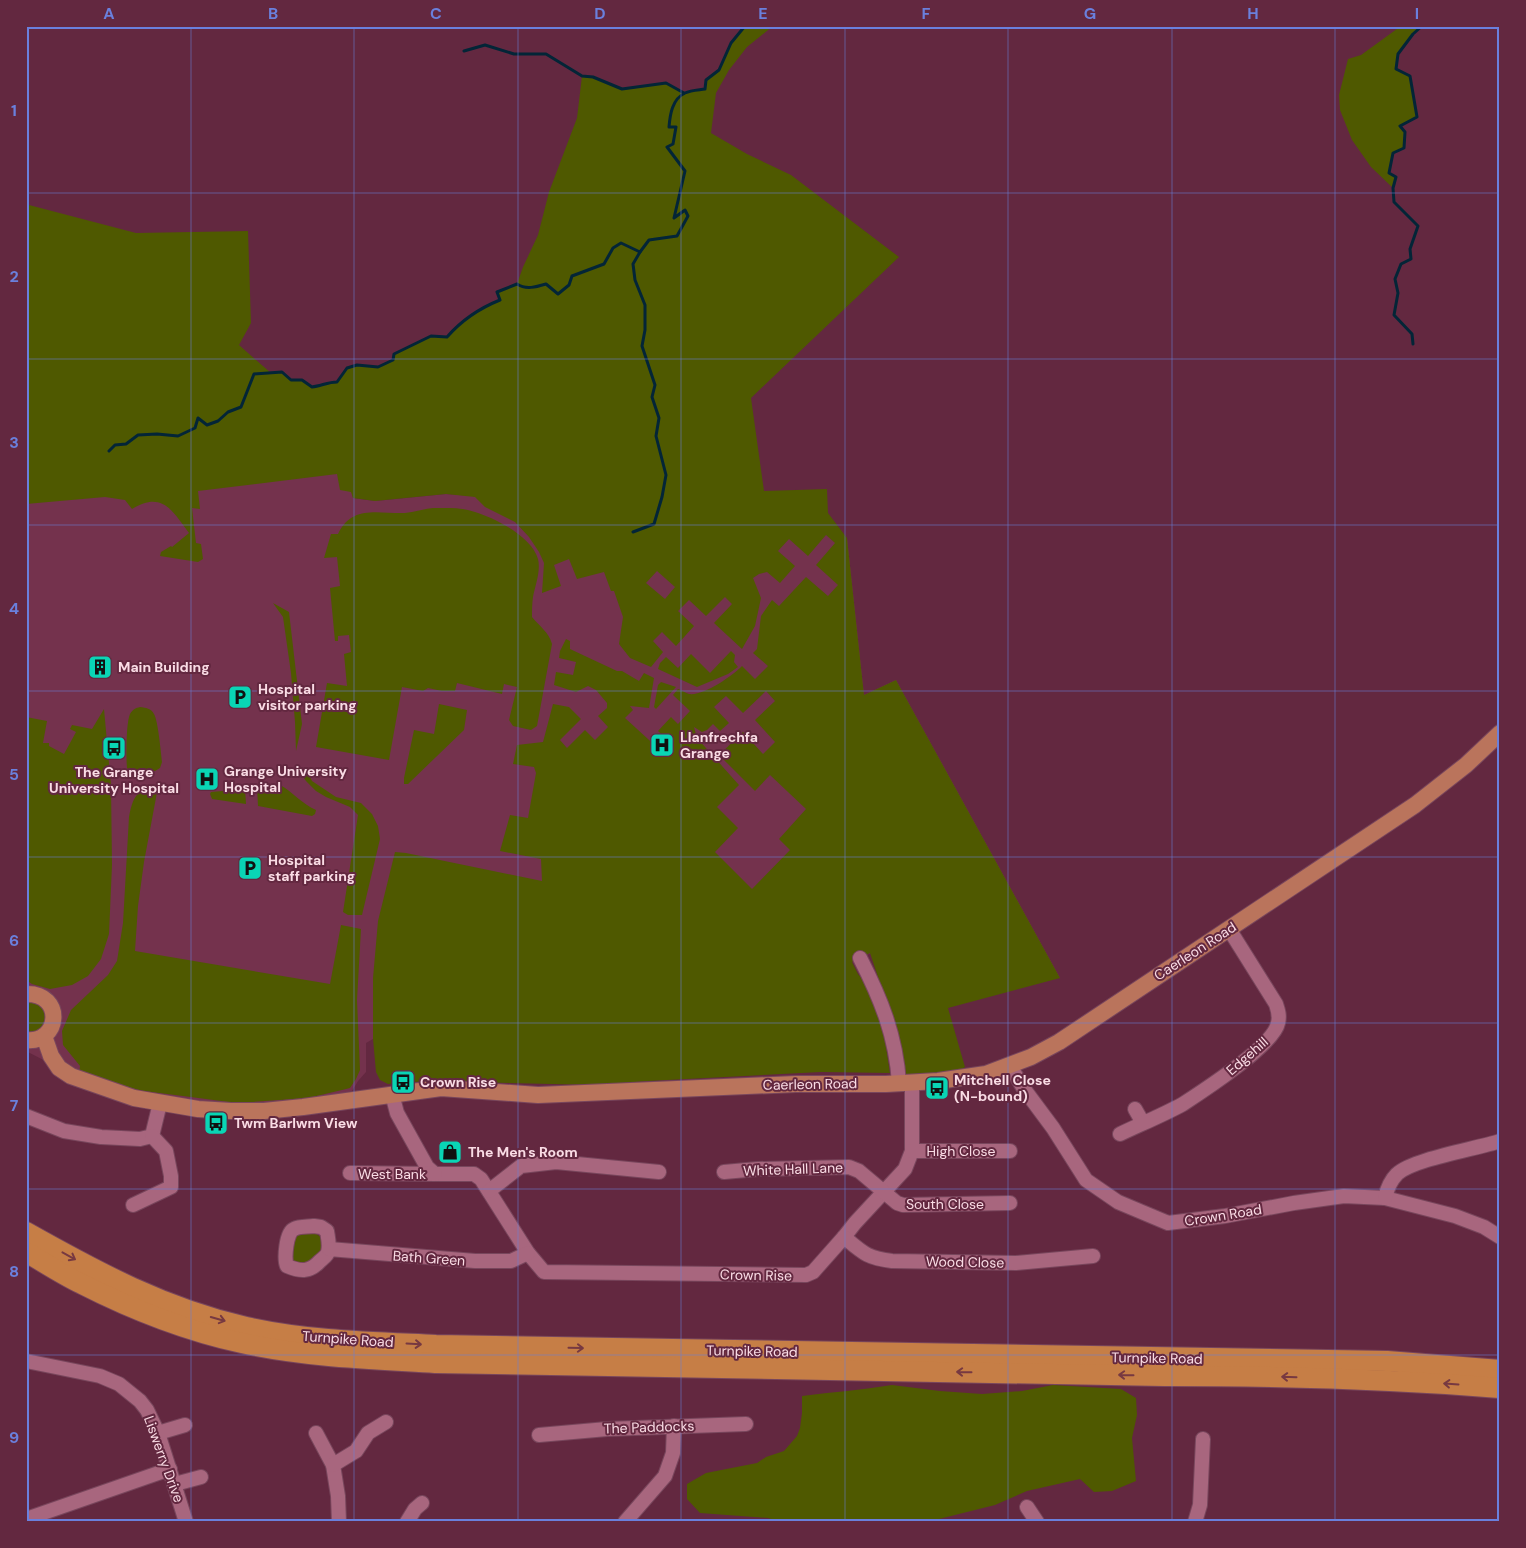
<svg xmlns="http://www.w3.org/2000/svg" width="1526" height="1548" font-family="'DM Sans',sans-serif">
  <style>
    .built { fill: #74324d }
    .green { fill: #4f5900; fill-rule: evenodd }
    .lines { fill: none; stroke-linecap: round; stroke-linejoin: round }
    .stream { stroke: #032537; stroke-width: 3 }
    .minor-casing { stroke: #78465c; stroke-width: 16 }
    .major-casing { stroke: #78465c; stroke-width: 18 }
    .highway-casing { stroke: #78465c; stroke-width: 22 }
    .minor { stroke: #a8667e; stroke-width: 14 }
    .major { stroke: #ba745c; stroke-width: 16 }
    .highway { stroke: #c67e46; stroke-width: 20 }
    .oneway { stroke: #773941 }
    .grid { fill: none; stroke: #6a80dd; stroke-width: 1; stroke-opacity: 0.55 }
    .labels { text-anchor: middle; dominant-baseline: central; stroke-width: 4; stroke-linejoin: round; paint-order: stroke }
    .poi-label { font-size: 14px; font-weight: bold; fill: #fadce5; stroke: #632840; text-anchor: start }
    .street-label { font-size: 14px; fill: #fadce5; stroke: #632840 }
    .neatline { fill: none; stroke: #6a80dd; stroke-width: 2 }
    .grid-label { font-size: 16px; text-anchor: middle; font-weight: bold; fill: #6a80dd }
  </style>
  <rect width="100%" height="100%" fill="#632840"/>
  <path class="built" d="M 348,465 L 353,498 L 375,501 L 446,494 L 778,519 L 847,538 L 864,695 L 896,680 L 1060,978 L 875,951 L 852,962 L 855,980 L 373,1039 L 366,1043 L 366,1072 L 358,1081 L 352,1091 L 313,1099 L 243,1105 L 215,1104 L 147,1094 L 59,1068 L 26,1051 L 26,494 L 135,485 Z"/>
  <g class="green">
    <path d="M 773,26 L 747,47 L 729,70 L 716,93 L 711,133 L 747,154 L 791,175 L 899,257 L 751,398 L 764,491 L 827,489 L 828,513 L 847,538 L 864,695 L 896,680 L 1060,978 L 948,1008 L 965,1067 L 956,1074 L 902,1078 L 890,1013 L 870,953 L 852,962 L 858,974 L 870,988 L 884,1034 L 890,1073 L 821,1072 L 648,1081 L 594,1085 L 427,1081 L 388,1084 L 380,1080 L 376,1072 L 373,1039 L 373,978 L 378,921 L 395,852 L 406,853 L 542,881 L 541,859 L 500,851 L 510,815 L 528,818 L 536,773 L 534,767 L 513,764 L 517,745 L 543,742 L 553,704 L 569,707 L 581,719 L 560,740 L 567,748 L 585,730 L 595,740 L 608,727 L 598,716 L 607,708 L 607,703 L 596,690 L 588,686 L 576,692 L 554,685 L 556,672 L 573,675 L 576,662 L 559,658 L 560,651 L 566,639 L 570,641 L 570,649 L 617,671 L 622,671 L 639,681 L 644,673 L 654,678 L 649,708 L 630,706 L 633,710 L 625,718 L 660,750 L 669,741 L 658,731 L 671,717 L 678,724 L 690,711 L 673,695 L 678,689 C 681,690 686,693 689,694 C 704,696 732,676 742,666 L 755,679 L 768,666 L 753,653 L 757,649 L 761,616 L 772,600 L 779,606 L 806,577 L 828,596 L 838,585 L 816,565 L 835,543 L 826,535 L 808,556 L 789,539 L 778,551 L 795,566 L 780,583 L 767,572 L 759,574 L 753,578 L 761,598 L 755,626 L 742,649 L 714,623 L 732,604 L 725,597 L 706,616 L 689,600 L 678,611 L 694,626 L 676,646 L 662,632 L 653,641 L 663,652 L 651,667 L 630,658 L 619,644 L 623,617 L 614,591 L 611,591 L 604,572 L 577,579 L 569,559 L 554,565 L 561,586 L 542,593 L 544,563 L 539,552 L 529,537 L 515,522 L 485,507 L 475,497 L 446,494 L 375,501 L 353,498 L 351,492 L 340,490 L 337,474 L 198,491 L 200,509 L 192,508 L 196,543 L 201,544 L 203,559 L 198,562 L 160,556 L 161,552 L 171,546 L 172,547 L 189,533 C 172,510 162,491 132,509 L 125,500 L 105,497 L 26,504 L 26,203 L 29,205 L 136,233 L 248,231 L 251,323 L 239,345 L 271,373 L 282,372 L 291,380 L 302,380 L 312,387 L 324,385 L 329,382 L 337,382 L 347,368 L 357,365 L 378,367 L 392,360 L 394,354 L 431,336 L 447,337 C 461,321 480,308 500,300 L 497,292 L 517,284 L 523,267 L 538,235 L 549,192 L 577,118 L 582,76 L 593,77 L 622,89 L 666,83 L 684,93 L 705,89 L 706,80 L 719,70 L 731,43 L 744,27 ZM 657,571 L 675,587 L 665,599 L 646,583 ZM 766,691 L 775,701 L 755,720 L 775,742 L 763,754 L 743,732 L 719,755 L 755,791 L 770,775 L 806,809 L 779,839 L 790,850 L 752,889 L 715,852 L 738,828 L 717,807 L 739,785 L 697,738 L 694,727 L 702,732 L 707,730 L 713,724 L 720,731 L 729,723 L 714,707 L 726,696 L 743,713 Z"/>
    <path d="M 1401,26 L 1422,26 L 1413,34 L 1398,53 L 1396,69 L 1410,76 L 1417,117 L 1400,126 L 1405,132 L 1404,148 L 1393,154 L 1389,172 L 1396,177 L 1393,188 L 1371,167 L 1352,140 L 1340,110 L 1339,95 L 1348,59 L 1361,55 Z"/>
    <path d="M 433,508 C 446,508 461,507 475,512 C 495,518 532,537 538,559 C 541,571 535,586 533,597 C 532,604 532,610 532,617 C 539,626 549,632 552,644 L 537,726 L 531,730 L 513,726 L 509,720 L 517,687 L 504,684 L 502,694 L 457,683 L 455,691 L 442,691 L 428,688 L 423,691 L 402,687 L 389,760 L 316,747 L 327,683 L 347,686 L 344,654 L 351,652 L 349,635 L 338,636 L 338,641 L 335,641 L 330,588 L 340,586 L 337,557 L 324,558 L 331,534 L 338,534 C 352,504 379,514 405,513 C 414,512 424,509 433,508 Z"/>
    <path d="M 273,603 L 289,612 L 302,724 L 296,751 L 295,722 L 291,673 L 283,617 Z"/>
    <path d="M 731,651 L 735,655 L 734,662 L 738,667 L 728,674 L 697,687 L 658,669 L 660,663 L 666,657 L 678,668 L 691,654 L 710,673 Z"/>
    <path d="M 661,682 L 676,687 L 656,709 L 654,707 L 658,685 Z"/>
    <path d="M 439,704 L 467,710 L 464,730 L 408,784 L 404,784 L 404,778 L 414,730 L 434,734 Z"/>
    <path d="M 140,707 C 146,708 151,708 154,714 C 158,720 161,753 162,762 L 160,768 L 155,771 L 146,770 L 131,772 L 127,768 C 126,757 126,723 130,714 C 133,709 136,708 140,707 Z"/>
    <path d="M 104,709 L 111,785 L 112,865 L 109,934 L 101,959 L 88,976 L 72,985 L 50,989 L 32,984 L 26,980 L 26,717 L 47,721 L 43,743 L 49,743 L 49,746 L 64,754 L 76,732 L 70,729 L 72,725 L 92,729 Z"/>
    <path d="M 303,772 L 309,775 L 312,781 L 336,797 L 361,803 L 372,814 L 378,826 L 380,839 L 362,915 L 348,915 L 343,912 L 358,815 L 350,807 L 326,797 L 316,791 L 306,781 L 302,775 Z"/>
    <path d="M 280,785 C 293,792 302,804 316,810 L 315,814 L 312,816 L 258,806 L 257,787 Z"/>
    <path d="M 158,787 L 144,862 L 138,906 L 135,951 L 330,984 L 341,925 L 361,929 L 357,1000 L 360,1070 L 356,1079 L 350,1088 L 342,1090 L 308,1098 L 237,1103 L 144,1091 L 91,1079 L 79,1075 L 80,1066 L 63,1045 L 62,1031 L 71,1010 L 108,975 L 117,961 L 123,923 L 129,817 C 133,797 136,789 158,787 Z"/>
    <path d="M 245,789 L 246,804 L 212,799 L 210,794 L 211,792 Z"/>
    <path d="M 26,1000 L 32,1000 L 45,1010 L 47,1021 L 41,1030 L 26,1033 Z"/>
    <path d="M 315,1233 L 322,1238 L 322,1251 L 307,1266 L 291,1261 L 294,1234 Z"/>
    <path d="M 892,1385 L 940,1391 L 982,1394 L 1022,1391 L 1053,1385 L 1121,1389 L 1136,1398 L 1137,1415 L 1132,1438 L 1136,1481 L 1112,1491 L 1094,1492 L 1080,1479 L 1027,1491 L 995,1505 L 931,1521 L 919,1522 L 781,1522 L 768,1518 L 700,1513 L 687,1499 L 687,1484 L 706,1473 L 757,1463 L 766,1457 L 784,1451 L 797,1436 L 800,1428 L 802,1413 L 802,1396 C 832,1392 862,1390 892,1385 Z"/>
  </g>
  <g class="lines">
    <g class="stream">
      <path d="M 464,51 L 485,45 L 514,54 L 546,54 L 582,76 L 593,77 L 622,89 L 666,83 L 684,93"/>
      <path d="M 1413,344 L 1412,334 L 1394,315 L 1398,293 L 1395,279 L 1401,264 L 1411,259 L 1410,249 L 1418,226 L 1394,202 L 1393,188 L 1396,177 L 1389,173 L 1393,153 L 1404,148 L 1405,132 L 1400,126 L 1417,117 L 1410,76 L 1396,69 L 1398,54 L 1413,34 L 1422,26"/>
      <path d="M 109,451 L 115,445 L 126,444 L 138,435 L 157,434 L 178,436 L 195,428 L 198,418 L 207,425 L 218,421 L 228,412 L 241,407 L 254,374 L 282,372 L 291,380 L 302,380 L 312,387 C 321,386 328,382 337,382 L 347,368 L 357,365 L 378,367 L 393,360 L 394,354 L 431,336 L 447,337 C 461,321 480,308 500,300 L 497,292 L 517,284 C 526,290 536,287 546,284 L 558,294 L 569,285 L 572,276 L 604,264 L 613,248 L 621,243 L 640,252 L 649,240 L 677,236 L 688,216 L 685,210 L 674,218 L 685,171 L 667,147 L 673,144 L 676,127 L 669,127 C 670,115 672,99 685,93 C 691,90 699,90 705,89 L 706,80 L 719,70 L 731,43 L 745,26"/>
      <path d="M 633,532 L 654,524 L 662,497 L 666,475 L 656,436 L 659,418 L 652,397 L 655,385 L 642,346 L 645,330 L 645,305 L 635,280 L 633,264 L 640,252"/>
    </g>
    <g class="minor-casing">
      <g id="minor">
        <path d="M 860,958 C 881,999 896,1036 899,1083"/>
        <path d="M 1010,1066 L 1024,1089 L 1053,1128 L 1086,1180 L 1118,1202 L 1168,1223 L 1225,1216 L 1294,1203 L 1344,1196 L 1385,1198 L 1455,1216 L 1484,1227 L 1500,1237"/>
        <path d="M 392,1094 L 397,1113 L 427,1167 L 435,1174 L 474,1174 L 481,1179 L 528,1253 L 544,1272 L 806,1275 L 813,1272 L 844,1237 L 855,1223 L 905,1169 L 912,1151 L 912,1082"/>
        <path d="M 1135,1109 L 1143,1123"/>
        <path d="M 26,1116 L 64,1131 L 101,1137 L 140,1139 L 152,1136 L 160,1103"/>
        <path d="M 1120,1134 C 1141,1124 1163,1115 1183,1104 C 1203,1091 1274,1045 1278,1023 C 1280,1016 1278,1010 1276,1004 L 1229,929"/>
        <path d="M 912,1151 L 1010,1151"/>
        <path d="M 724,1172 L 758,1169 L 849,1167 L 859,1171 L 897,1203 L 903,1205 L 1010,1203"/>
        <path d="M 350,1173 L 435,1174"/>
        <path d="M 489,1191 L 521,1166 L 556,1162 L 659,1172"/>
        <path d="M 1385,1198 C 1387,1189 1390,1181 1397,1174 C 1413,1159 1476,1149 1500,1141"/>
        <path d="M 133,1205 L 171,1187 L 171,1176 L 166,1151 L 152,1136"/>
        <path d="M 314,1226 L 321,1227 L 327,1231 C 328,1238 330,1245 328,1252 C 327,1256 323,1258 320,1261 C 310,1272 301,1272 287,1266 C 284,1259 286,1232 294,1229 C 300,1226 308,1227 314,1226 Z"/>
        <path d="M 844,1237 C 863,1253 867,1258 892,1261 L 1016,1263 L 1093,1256"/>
        <path d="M 329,1249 L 475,1261 L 511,1261 L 528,1253"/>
        <path d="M 26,1361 L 100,1376 L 119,1384 L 140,1401 L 147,1410 L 158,1433 L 186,1522"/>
        <path d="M 158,1433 L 185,1425"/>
        <path d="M 316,1433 L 333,1465 L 338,1496 L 339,1522"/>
        <path d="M 539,1435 L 607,1429 L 746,1424"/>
        <path d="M 333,1465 L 356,1451 L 368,1433 L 386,1422"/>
        <path d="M 175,1484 L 201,1477"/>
        <path d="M 1027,1507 L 1037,1522"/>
        <path d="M 26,1519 L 170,1469"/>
        <path d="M 407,1522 L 415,1509 L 422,1503"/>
        <path d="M 625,1522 L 665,1476 L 673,1453 L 674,1426"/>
        <path d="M 1195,1522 L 1200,1505 L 1203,1439"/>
      </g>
    </g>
    <g class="major-casing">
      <g id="major">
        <path d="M 26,994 C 65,993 60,1044 26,1040"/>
        <path d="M 44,1036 L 51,1056 L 59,1068 L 71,1076 L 134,1098 L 198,1109 L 231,1111 L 264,1111 L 303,1107 L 441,1088 L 538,1095 L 796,1084 L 886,1084 L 938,1081 L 986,1074 L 1031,1057 L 1059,1042 L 1415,805 L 1466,765 L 1500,733"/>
      </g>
    </g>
    <g class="highway-casing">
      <g id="highway">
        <path d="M 26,1232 C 99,1273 164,1308 246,1327 C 308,1341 373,1342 436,1345 L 1387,1361 L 1500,1370"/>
        <path d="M 26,1252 C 45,1263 63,1275 82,1284 C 133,1310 187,1331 242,1343 C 306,1357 371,1359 435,1363 L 1164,1376 C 1276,1376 1388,1379 1500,1388"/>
      </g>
    </g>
    <use href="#minor" class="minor"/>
    <use href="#major" class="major"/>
    <use href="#highway" class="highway"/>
  </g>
  <defs><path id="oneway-shaft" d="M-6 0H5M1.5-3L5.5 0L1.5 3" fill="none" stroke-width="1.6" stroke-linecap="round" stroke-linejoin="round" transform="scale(1.25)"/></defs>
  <g class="oneway">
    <use href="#oneway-shaft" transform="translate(69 1256) rotate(29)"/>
    <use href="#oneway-shaft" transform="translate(218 1319) rotate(16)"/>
    <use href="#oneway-shaft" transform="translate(414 1344) rotate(3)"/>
    <use href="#oneway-shaft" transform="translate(576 1348) rotate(1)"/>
    <use href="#oneway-shaft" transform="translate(964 1372) rotate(-179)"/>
    <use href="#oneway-shaft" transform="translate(1126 1375) rotate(-179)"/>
    <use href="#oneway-shaft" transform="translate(1289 1377) rotate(-178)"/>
    <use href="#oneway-shaft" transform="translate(1451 1384) rotate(-176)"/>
  </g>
  <path class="grid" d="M 191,26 L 191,1522M 354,26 L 354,1522M 518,26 L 518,1522M 681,26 L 681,1522M 845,26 L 845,1522M 1008,26 L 1008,1522M 1172,26 L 1172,1522M 1335,26 L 1335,1522M 26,193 L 1500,193M 26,359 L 1500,359M 26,525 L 1500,525M 26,691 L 1500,691M 26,857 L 1500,857M 26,1023 L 1500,1023M 26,1189 L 1500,1189M 26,1355 L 1500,1355"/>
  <defs>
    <g id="building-square" transform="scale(1.25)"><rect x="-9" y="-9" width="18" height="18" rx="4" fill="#09d5b5" stroke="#632840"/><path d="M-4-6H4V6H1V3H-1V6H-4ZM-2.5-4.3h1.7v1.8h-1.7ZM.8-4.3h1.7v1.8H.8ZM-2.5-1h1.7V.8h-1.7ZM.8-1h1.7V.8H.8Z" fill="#111"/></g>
    <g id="parking-square" transform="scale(1.25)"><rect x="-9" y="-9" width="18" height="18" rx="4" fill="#09d5b5" stroke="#632840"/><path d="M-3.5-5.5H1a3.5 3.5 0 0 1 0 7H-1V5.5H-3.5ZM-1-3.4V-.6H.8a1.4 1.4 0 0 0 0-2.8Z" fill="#111"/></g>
    <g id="hospital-square" transform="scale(1.25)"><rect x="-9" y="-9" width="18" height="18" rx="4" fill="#09d5b5" stroke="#632840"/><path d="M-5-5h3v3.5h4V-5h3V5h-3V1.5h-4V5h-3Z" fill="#111"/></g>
    <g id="bus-square" transform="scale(1.25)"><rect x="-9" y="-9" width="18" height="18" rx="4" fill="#09d5b5" stroke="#632840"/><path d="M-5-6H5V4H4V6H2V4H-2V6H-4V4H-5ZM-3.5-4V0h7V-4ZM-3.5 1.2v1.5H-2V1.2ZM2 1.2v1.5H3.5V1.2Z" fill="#111"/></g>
    <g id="shop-square" transform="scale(1.25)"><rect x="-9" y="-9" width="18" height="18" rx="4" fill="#09d5b5" stroke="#632840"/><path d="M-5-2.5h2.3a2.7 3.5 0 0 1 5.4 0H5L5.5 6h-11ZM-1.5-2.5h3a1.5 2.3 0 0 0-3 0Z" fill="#111"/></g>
  </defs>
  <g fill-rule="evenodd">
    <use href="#building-square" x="100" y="667"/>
    <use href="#parking-square" x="240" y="697"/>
    <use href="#hospital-square" x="662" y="745"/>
    <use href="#bus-square" x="114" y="748"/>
    <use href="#hospital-square" x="207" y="779"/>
    <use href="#parking-square" x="250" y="868"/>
    <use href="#bus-square" x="403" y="1082"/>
    <use href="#bus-square" x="937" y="1088"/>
    <use href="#bus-square" x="216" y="1123"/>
    <use href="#shop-square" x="450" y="1152"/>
  </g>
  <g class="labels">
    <g class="poi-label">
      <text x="118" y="667">Main Building</text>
      <text x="258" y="689">Hospital<tspan x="258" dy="16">visitor parking</tspan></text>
      <text x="680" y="737">Llanfrechfa<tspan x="680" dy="16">Grange</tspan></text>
      <text x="224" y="771">Grange University<tspan x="224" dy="16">Hospital</tspan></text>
      <text x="114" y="772" text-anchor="middle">The Grange<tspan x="114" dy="16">University Hospital</tspan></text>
      <text x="268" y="860">Hospital<tspan x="268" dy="16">staff parking</tspan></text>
      <text x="954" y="1080">Mitchell Close<tspan x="954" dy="16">(N-bound)</tspan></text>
      <text x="420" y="1082">Crown Rise</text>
      <text x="234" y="1123">Twm Barlwm View</text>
      <text x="468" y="1152">The Men's Room</text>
    </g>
    <g class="street-label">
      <text transform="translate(1195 951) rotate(-33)">Caerleon Road</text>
      <text transform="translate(1247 1056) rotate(-41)">Edgehill</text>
      <text transform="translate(810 1084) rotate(-1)">Caerleon Road</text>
      <text x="961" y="1151">High Close</text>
      <text transform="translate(793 1169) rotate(-2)">White Hall Lane</text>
      <text x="392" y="1174">West Bank</text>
      <text x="945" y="1204">South Close</text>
      <text transform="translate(1223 1215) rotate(-9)">Crown Road</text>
      <text transform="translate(429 1258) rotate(4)">Bath Green</text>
      <text transform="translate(965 1262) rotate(1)">Wood Close</text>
      <text transform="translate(756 1275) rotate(1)">Crown Rise</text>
      <text transform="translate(348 1339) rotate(4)">Turnpike Road</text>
      <text transform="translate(752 1351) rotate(1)">Turnpike Road</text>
      <text transform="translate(1157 1358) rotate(1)">Turnpike Road</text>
      <text transform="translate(649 1427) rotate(-2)">The Paddocks</text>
      <text transform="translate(164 1459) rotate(70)">Liswerry Drive</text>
    </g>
  </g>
  <rect width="1526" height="1548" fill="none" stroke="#632840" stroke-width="55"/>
  <rect x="28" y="28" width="1470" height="1492" class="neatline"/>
  <g class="grid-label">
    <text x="109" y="19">A</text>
    <text x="273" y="19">B</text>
    <text x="436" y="19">C</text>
    <text x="600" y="19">D</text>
    <text x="763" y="19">E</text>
    <text x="926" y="19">F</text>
    <text x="1090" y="19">G</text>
    <text x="1253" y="19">H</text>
    <text x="1417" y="19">I</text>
    <text x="14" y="116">1</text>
    <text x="14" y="282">2</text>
    <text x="14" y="448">3</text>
    <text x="14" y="614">4</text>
    <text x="14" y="780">5</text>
    <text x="14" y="946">6</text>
    <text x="14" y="1111">7</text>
    <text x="14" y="1277">8</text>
    <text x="14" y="1443">9</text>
  </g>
</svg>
